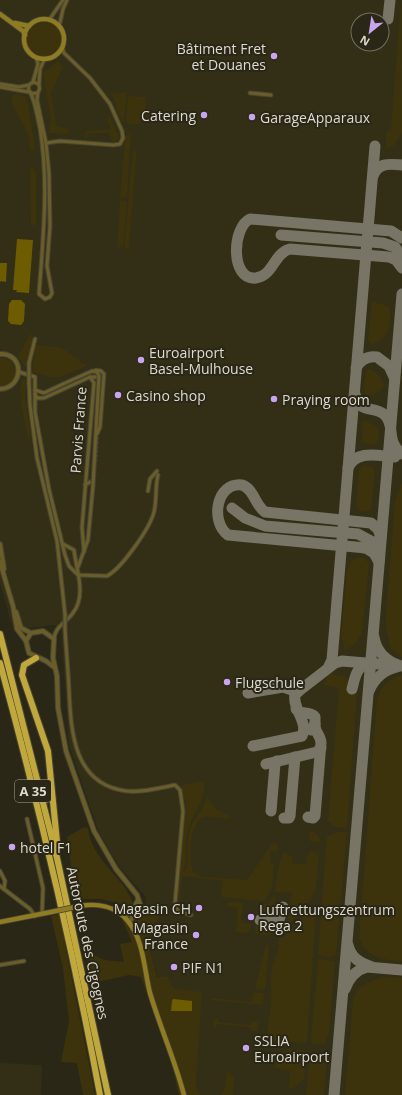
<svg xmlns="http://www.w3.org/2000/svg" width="402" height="1095" font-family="'Open Sans',sans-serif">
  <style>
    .built { fill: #332e16; fill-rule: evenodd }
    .green { fill: #3c330d }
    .water { fill: #6e5d00 }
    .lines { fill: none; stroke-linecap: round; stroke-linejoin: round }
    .taxiway { stroke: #787466; stroke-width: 11 }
    .minor-tunnel { stroke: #464232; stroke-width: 3; stroke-dasharray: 3 1.5; stroke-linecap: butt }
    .minor-casing { stroke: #474434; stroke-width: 5 }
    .tertiary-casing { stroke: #474434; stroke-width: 6 }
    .secondary-casing { stroke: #474434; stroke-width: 6 }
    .motorway-casing { stroke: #474434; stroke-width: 8 }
    .minor { stroke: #695d2a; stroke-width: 3 }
    .tertiary { stroke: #695d2a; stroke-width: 4 }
    .secondary { stroke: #8f7b21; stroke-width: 4.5 }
    .motorway { stroke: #c1a83d; stroke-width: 6 }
    .minor-bridge-casing { stroke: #474434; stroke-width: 5; stroke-linecap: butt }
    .secondary-bridge-casing { stroke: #474434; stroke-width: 6; stroke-linecap: butt }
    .minor-bridge { stroke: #695d2a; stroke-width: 3 }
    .secondary-bridge { stroke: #8f7b21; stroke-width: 4.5 }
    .poi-dot { fill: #c8a5ee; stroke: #2b2716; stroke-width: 1.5 }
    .labels { text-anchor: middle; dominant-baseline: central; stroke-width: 4; stroke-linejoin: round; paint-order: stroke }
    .shield { fill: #2b2716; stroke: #a8a498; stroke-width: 1 }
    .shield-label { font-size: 13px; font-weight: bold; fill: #dddad0 }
    .poi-label { font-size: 14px; fill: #dddad0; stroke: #2b2716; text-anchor: start }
    .street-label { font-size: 14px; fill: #dddad0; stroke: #2b2716 }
  </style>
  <rect width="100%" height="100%" fill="#2b2716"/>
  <g class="built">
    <path d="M 0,0 L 402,0 L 402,1095 L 190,1095 L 146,935 L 146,897 L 121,869 L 99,833 L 69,745 L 61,627 L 54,625 L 13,630 L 0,583 ZM 358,20 L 382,20 L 382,44 L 358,44 Z"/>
    <path d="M 0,1063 L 42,1065 L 41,1095 L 0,1095 Z"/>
  </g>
  <g class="green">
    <path d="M 401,0 L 402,133 L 394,145 L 386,149 L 386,133 L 391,128 Z"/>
    <circle cx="44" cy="39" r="17"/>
    <path d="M 58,61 L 63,67 L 51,93 L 56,126 L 69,129 L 68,134 L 49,133 L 51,119 L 43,73 Z"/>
    <path d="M 82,63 L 112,94 L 127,92 L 124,121 L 122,122 L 112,94 Z"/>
    <path d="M 19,94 L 25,97 L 28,104 L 35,149 L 30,151 C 30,132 24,125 15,110 C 12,106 12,99 12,95 Z"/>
    <path d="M 128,96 L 146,97 L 145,116 L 139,124 L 132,125 L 126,122 Z"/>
    <path d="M 110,117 L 119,137 L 117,141 L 113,142 L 108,133 L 87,134 L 86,139 L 84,138 L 86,131 L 111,129 L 107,118 Z"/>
    <path d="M 131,131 L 127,197 L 120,198 L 125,137 Z"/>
    <path d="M 133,150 L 136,152 L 136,157 L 129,248 L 124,248 Z"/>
    <path d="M 32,166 L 36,172 L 36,222 L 35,225 L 31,225 L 30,171 Z"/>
    <path d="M 120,200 L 127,201 L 123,247 L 117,247 Z"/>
    <path d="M 372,302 L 388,306 C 391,310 390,314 390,318 C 389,333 386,340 371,345 L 368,340 Z"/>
    <path d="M 30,334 L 33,336 L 26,368 L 18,357 Z"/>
    <path d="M 37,345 L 62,348 L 87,366 L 60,377 L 51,377 L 32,372 L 35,347 Z"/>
    <path d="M 0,357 L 11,361 L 16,370 C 16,380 10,386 0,386 Z"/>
    <path d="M 370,369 L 381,377 L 384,386 C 380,392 373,397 365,394 C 363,387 364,377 367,370 Z"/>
    <path d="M 23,379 L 26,379 L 25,396 L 31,437 L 28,438 C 26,426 16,388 23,379 Z"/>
    <path d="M 365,420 L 374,425 L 379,430 L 378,441 C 373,446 367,445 362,441 L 363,422 Z"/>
    <path d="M 365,465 L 373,468 L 375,470 L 371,510 L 367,512 L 360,511 L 356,506 L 359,469 Z"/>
    <path d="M 402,482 L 402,657 L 391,649 L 386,629 L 386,613 L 395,502 Z"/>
    <path d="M 361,557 L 365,558 L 369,564 L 362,634 L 355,644 L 345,651 L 341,637 L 347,570 L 352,560 Z"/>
    <path d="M 328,674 L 345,676 L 355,689 L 357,694 L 347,828 L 335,827 L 328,821 L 339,688 L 324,685 Z"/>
    <path d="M 402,675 L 402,961 C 382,960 367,958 359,938 L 377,700 C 381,686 387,679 402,675 Z"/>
    <path d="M 204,781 C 207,800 193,813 188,830 C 184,844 189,860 183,872 C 191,867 187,846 188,837 C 190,821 203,812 207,796 L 215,808 L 232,818 C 224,820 213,815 204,817 C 189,822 188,861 194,873 L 203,877 L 247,880 L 273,842 L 278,845 L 277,851 L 270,851 L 271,864 L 273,864 C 274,874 273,894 264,901 L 221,897 L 223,881 L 182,876 L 180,900 L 183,901 L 178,901 L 186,803 L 181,790 L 182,785 Z"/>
    <path d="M 84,827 L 88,828 C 91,859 122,875 133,903 L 129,910 L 136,920 L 141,912 L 152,911 L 160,916 L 146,935 L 157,977 L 168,977 L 170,985 L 176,989 L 202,992 L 196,1081 L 196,1088 L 201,1095 L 179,1095 L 172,1065 L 141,977 L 129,975 L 93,983 L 88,958 L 92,954 L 104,960 L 124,962 L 120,944 L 132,942 L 122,919 L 121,904 L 101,899 L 76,899 L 67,837 Z"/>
    <path d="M 310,831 L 317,834 L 320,840 L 319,842 L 309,841 Z"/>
    <path d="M 337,832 L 347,832 L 336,955 C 331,958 323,957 318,955 L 326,846 L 327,837 Z"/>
    <path d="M 312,851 L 319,854 L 316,888 L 311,899 L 285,929 L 269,935 L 255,934 L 256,924 L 282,926 L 288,918 L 292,893 L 275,892 C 277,882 278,857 285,852 L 290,856 L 293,855 L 292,863 L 306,864 L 307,856 Z"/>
    <path d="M 273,896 L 275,897 L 275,916 L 261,915 L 261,904 L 269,904 Z"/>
    <path d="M 228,902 L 243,903 L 241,923 L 252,924 L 248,933 L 236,932 L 238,908 L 226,906 Z"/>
    <path d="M 309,911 L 312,911 L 316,914 L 307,1040 L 305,1043 L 273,1041 L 269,1039 C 265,1027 270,1017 271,1005 C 272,993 270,981 272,968 C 274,958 281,950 278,939 L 285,936 Z"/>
    <path d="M 59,914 L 95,1095 L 83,1095 L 77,1063 L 61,1062 L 69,1022 L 63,968 L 51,916 Z"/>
    <path d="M 266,945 L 269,945 L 265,990 L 255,989 Z"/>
    <path d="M 318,959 L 335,961 L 329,1032 L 326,1042 L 323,1044 L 314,1044 L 311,1041 Z"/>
    <path d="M 383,977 L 402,978 L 402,1095 L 345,1095 L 353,1000 C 358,984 369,982 383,977 Z"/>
    <path d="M 254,992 L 264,993 L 263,1005 L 211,1000 L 211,998 L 252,1002 Z"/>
    <path d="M 214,1019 L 218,1019 L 218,1022 L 251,1025 L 251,1022 L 258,1022 L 258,1031 L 250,1030 L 250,1027 L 217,1024 L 216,1027 L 214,1027 Z"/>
    <path d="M 289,1050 L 304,1050 L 306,1055 L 304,1079 L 295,1087 L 289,1089 L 290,1071 L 275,1068 L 276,1062 L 265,1063 L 265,1059 L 277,1053 Z"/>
    <path d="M 312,1052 L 320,1053 L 327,1060 L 324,1095 L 306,1095 L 310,1055 Z"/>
    <path d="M 227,1070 L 234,1078 L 233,1095 L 221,1095 L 225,1088 Z"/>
  </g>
  <g class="water">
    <path d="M 17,239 L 33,240 L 29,293 L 16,292 L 17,290 L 13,290 Z"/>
    <path d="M 0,263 L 7,263 L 6,282 L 1,281 L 0,282 Z"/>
    <path d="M 12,300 L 21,300 L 25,304 L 24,321 L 21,325 L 11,324 L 8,321 L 9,304 Z"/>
    <path d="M 173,999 L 192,1001 L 192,1011 L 171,1011 L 172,1001 Z"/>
  </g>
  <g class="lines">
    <g class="taxiway">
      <path d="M 388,19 L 390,0"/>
      <path d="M 373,176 C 378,162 390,164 402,165"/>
      <path d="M 281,235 L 383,243 L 395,247 L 402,257"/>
      <path d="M 402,238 L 391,231 L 250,219 C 232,227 230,281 256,278 C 273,276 274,253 290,249 L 389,257 L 396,260 L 402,268"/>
      <path d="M 356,368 C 361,359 368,356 377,357 L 389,366 L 394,377"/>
      <path d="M 355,394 C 359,415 374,405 385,415 C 396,426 385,441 402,454"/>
      <path d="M 348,468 C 356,449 379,456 395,457"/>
      <path d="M 232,508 L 245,518 L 265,526 L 358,534 L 371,541 L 377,550"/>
      <path d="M 363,548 L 374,545 L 381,537 L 378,529 L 371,523 L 265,512 C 254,504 255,490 242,485 C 216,482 210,522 228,535 L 366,548 L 374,553 L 379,562"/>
      <path d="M 374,637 C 376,650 385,660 398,665"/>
      <path d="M 329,666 L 332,660 L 375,146"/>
      <path d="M 352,689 C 355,678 356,665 370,664"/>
      <path d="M 369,691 C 374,679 384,670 397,667"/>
      <path d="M 248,693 L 283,687 L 298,692"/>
      <path d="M 296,709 C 301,716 310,710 315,717 L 315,724 L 311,730"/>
      <path d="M 253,746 L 302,736 C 309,722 292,709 295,694 L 335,663 L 342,661 L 402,666"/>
      <path d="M 266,764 L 317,752 L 321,748"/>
      <path d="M 271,811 L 275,764 L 277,761"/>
      <path d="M 308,817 L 313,818 L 315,816 L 321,743 C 321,735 314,732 315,724"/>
      <path d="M 284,818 L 289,818 L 290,816 L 295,757"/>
      <path d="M 260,920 L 271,921 L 279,920 L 283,907"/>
      <path d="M 348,945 C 351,958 360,963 372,967"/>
      <path d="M 345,989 C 349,978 356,970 367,967 L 402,970"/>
      <path d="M 334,1095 L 402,294"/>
    </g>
    <path class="minor-tunnel" d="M 96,462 L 98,431"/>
    <g class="minor-casing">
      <g id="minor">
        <path d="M 49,20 L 63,0"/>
        <path d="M 59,27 L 63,9 L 67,0"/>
        <path d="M 33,82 L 38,64 L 36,57"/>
        <circle cx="34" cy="88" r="5.5"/>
        <path d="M 0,84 L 19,87 L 29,85"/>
        <path d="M 39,85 L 40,69 L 45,58"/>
        <path d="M 0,87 L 29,92"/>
        <path d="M 30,92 C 36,103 37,116 40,128 C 49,183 43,239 39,294 L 45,299 L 50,297 L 52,293 L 47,266 L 50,226 L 49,173 L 46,143 L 37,100 L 38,92"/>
        <path d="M 250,93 L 271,95"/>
        <path d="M 46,143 L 60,141 L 113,145 L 120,144 L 123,138 L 122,131 L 110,104 L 90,78 L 64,53 L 62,47"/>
        <path d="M 29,363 L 35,339"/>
        <path d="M 19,372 L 35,377 L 35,412 L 49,489 L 65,555 L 69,566 L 78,575 L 107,576 C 122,568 150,528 154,512 C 157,500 155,487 158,475"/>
        <path d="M 29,383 L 30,405 L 37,458 L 57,541 L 65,614"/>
        <path d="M 35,390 L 44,393 L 63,384"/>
        <path d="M 35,394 L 37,398 L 44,398 L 90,377 L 97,377"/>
        <path d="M 85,485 L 90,482"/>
        <path d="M 148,491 L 150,479 L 157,471"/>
        <path d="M 84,552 L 82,527 L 94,383 L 90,377"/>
        <path d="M 78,567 L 88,540 L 93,486"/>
        <path d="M 65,628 C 66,648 68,669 69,689 C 71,731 73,784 126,791 C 142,793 159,788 175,785 L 180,790 L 183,811 L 175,904 L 178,911 L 191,915"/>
        <path d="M 54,639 C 55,626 66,623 73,613 C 87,595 76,569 74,550 L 63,544"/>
        <path d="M 27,819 L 43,888 L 42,914"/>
        <path d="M 0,871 L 5,881 L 4,889"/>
        <path d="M 0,886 L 30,909 L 35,916"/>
        <path d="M 0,965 L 24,961"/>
      </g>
    </g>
    <g class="tertiary-casing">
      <g id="tertiary">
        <path d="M 0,354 C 25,353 24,388 0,389"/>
        <path d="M 0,544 L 4,569"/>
        <path d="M 0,562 L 13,606 L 17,629 L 26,641"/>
        <path d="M 16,612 L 21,628 L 31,633"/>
        <path d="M 55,668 L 46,661 L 29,653 L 26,641 L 31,633 L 43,631 L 54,639 L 53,658 L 57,676 L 58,708 L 66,751 L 94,831 L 116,869 L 137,895 L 140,904 L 139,909 L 129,922"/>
        <path d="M 125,917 L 133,910 L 138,900"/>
      </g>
    </g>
    <g class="secondary-casing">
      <g id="secondary">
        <path d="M 0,14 L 23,31 L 25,35"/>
        <circle cx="44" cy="39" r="20"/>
        <path d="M 15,23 L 29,26"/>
        <path d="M 80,906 C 97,903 115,906 127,920 C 144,939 144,970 150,993 C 160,1027 175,1060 184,1095"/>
        <path d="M 0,922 L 51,912"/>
      </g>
    </g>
    <g class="motorway-casing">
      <g id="motorway">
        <path d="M 0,634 L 57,858 L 108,1095"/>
        <path d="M 36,658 L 24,665 L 22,675 L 48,751 L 57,842"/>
        <path d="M 0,663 C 39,806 73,950 100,1095"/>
      </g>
    </g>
    <use href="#minor" class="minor"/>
    <use href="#tertiary" class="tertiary"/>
    <use href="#secondary" class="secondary"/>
    <use href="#motorway" class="motorway"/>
    <g class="minor-bridge-casing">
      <g id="minor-bridge">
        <path d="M 95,370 L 101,371 L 104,374 L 100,427 L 97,434"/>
        <path d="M 29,383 L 29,363"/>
        <path d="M 63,384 L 92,371 L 97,372 L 99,376 L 93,486"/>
        <path d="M 65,614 L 65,628"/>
      </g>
    </g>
    <g class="secondary-bridge-casing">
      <path id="secondary-bridge" d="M 51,912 L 80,906"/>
    </g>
    <use href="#minor-bridge" class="minor-bridge"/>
    <use href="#secondary-bridge" class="secondary-bridge"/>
  </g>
  <g class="poi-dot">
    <circle cx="274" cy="56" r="4"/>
    <circle cx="204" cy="115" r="4"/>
    <circle cx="252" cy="117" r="4"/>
    <circle cx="141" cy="360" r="4"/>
    <circle cx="118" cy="395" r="4"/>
    <circle cx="274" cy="399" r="4"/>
    <circle cx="227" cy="682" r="4"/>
    <circle cx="12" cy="847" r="4"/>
    <circle cx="199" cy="908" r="4"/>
    <circle cx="251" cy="917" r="4"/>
    <circle cx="196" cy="935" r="4"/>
    <circle cx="174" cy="967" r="4"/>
    <circle cx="246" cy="1048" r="4"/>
  </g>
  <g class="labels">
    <rect class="shield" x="15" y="780" width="36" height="22" rx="3"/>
    <g class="shield-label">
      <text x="33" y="791">A 35</text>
    </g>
    <g class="poi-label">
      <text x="266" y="48" text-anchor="end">Bâtiment Fret<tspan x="266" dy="16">et Douanes</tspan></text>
      <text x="196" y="115" text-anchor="end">Catering</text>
      <text x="260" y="117">GarageApparaux</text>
      <text x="149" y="352">Euroairport<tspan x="149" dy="16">Basel-Mulhouse</tspan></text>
      <text x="126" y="395">Casino shop</text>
      <text x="282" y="399">Praying room</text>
      <text x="235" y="682">Flugschule</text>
      <text x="20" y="847">hotel F1</text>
      <text x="191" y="908" text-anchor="end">Magasin CH</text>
      <text x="259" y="909">Luftrettungszentrum<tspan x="259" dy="16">Rega 2</tspan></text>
      <text x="188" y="927" text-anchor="end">Magasin<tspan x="188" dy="16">France</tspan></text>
      <text x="182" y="967">PIF N1</text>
      <text x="254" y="1040">SSLIA<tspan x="254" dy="16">Euroairport</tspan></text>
    </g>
    <g class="street-label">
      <text transform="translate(78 430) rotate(-86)">Parvis France</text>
      <text transform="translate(88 943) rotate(78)">Autoroute des Cigognes</text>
    </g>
  </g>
  <g transform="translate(370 32) rotate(210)"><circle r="19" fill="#2b2716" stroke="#726f60"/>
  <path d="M0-3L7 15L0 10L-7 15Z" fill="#c8a5ee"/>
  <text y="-6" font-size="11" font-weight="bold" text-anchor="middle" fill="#dddad0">N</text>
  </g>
</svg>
